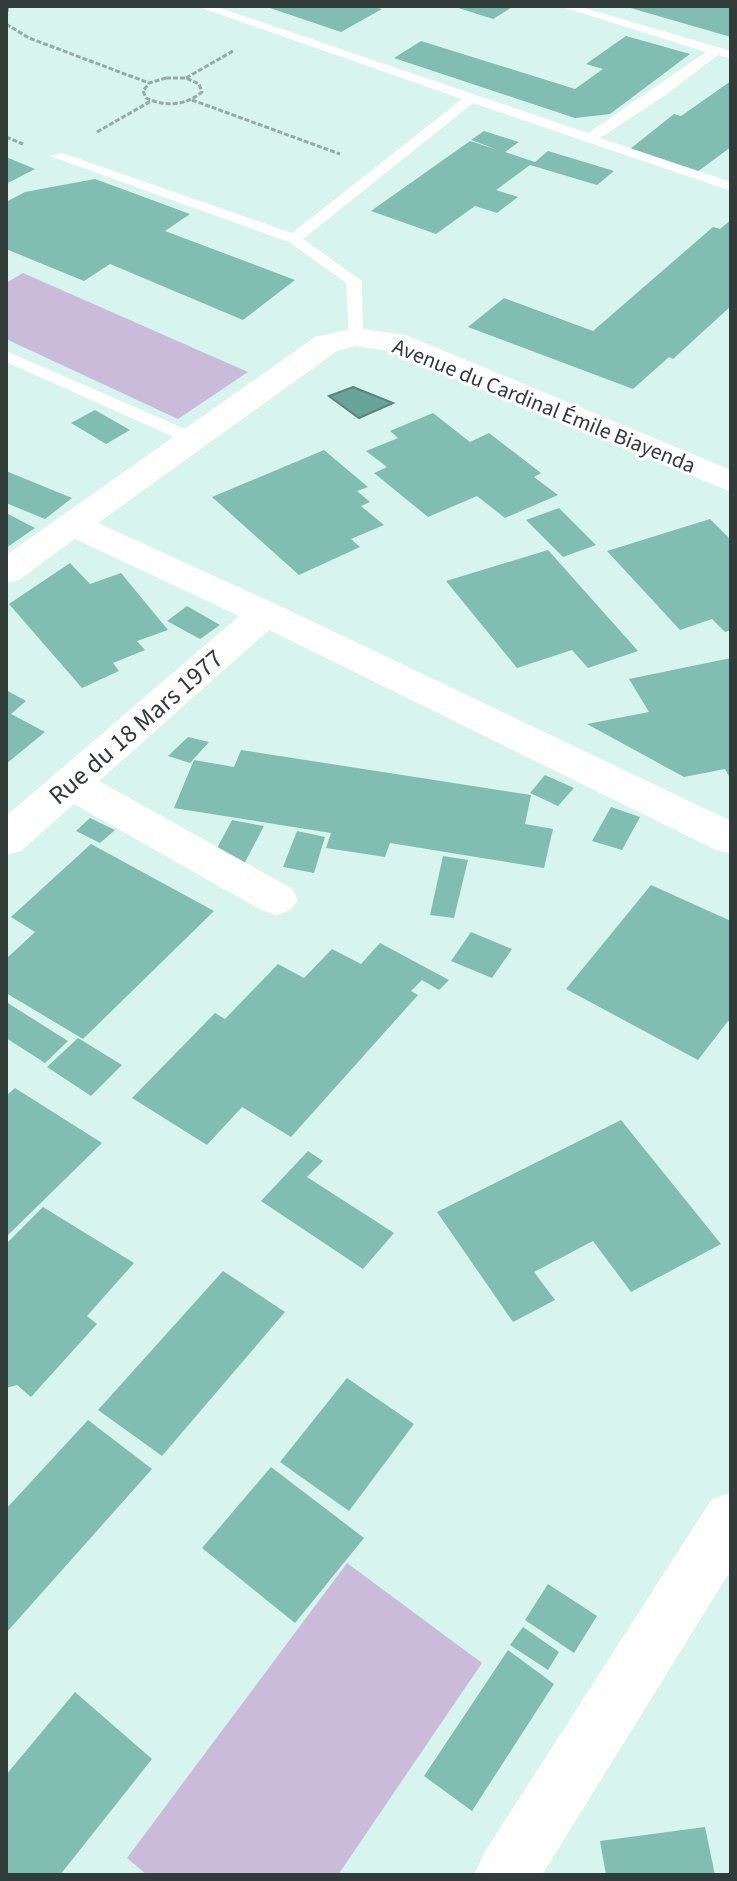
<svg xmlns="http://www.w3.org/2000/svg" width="737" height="1881" font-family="'Source Sans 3',sans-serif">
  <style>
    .green { fill: #cbbbdb }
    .water { fill: #69a499; stroke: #58857c; stroke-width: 2 }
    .building { fill: #82bdb1 }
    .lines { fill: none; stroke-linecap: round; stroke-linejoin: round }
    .path { stroke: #96aba7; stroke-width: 3; stroke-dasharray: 5 2; stroke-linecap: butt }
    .service { fill: #fff; fill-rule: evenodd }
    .minor { fill: #fff; fill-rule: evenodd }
    .labels { text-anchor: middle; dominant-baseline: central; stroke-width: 6; stroke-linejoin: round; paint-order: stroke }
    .far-street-label { font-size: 22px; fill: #313c3a; stroke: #fff }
    .street-label { font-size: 26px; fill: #313c3a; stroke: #fff }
  </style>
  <rect width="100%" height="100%" fill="#d8f4ee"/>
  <g class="green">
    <path d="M 23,273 L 248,372 L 178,419 L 6,339 L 6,283 Z"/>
    <path d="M 347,1563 L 482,1663 L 338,1875 L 147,1875 L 127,1858 Z"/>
  </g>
  <path class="water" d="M 353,387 L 393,403 L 359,418 L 329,396 Z"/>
  <g class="building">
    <path d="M 264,6 L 373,6 L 382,9 L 341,32 Z"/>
    <path d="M 452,6 L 514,6 L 493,19 Z"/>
    <path d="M 627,6 L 731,8 L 731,37 L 627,7 Z"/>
    <path d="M 626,36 L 690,54 L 610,114 L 575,118 L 394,58 L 421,41 L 575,89 L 603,69 L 586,64 Z"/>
    <path d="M 731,81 L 731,147 L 697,172 L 630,149 L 674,114 L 681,116 Z"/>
    <path d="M 484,131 L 519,142 L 505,152 L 535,162 L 548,151 L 614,171 L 597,185 L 530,165 L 496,190 L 518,197 L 497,213 L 475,206 L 436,234 L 371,211 L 470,141 L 498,150 L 471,140 Z"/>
    <path d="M 6,157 L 35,169 L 6,184 Z"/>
    <path d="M 95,179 L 190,214 L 165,231 L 295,280 L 243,320 L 110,264 L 84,281 L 6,249 L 6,202 L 25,192 Z"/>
    <path d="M 731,220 L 731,306 L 673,359 L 669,357 L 633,389 L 468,327 L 504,298 L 593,331 L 713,227 L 720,229 Z"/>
    <path d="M 95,410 L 130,430 L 106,444 L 71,423 Z"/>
    <path d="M 433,413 L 470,442 L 489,433 L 541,473 L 534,477 L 558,495 L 505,518 L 477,496 L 428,517 L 374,473 L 387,467 L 366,451 L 398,438 L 390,431 Z"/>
    <path d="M 324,450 L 368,487 L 357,491 L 370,502 L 361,506 L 384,525 L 351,539 L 360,547 L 299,575 L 212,497 Z"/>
    <path d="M 6,471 L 72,498 L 45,519 L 6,503 Z"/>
    <path d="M 559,508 L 596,545 L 563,557 L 526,520 Z"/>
    <path d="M 6,513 L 35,528 L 6,548 Z"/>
    <path d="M 710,519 L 731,540 L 731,630 L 725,632 L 712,619 L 680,630 L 607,551 Z"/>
    <path d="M 548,550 L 638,651 L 588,668 L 572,650 L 517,668 L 446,581 Z"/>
    <path d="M 70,563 L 90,584 L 121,573 L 168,630 L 137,641 L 145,650 L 113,663 L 119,671 L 82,688 L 9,604 Z"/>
    <path d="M 187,606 L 220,625 L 200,639 L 167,621 Z"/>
    <path d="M 731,658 L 731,780 L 725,769 L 684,777 L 587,724 L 649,712 L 629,679 Z"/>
    <path d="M 6,690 L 26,701 L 11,714 L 45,732 L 6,764 Z"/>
    <path d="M 188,737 L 209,742 L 190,763 L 168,756 Z"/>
    <path d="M 241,750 L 531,795 L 525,824 L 553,829 L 544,868 L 390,843 L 385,857 L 326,848 L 331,833 L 174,808 L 194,760 L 234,767 Z"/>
    <path d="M 545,775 L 574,788 L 558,806 L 530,793 Z"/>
    <path d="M 611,807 L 640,817 L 622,850 L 592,841 Z"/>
    <path d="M 90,818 L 115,830 L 100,843 L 76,831 Z"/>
    <path d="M 232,820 L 264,826 L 243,866 L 215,852 Z"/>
    <path d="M 297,831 L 325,837 L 314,873 L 283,867 Z"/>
    <path d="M 91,844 L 214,911 L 83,1039 L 6,993 L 6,959 L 35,932 L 11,917 Z"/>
    <path d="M 443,856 L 468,860 L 454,918 L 430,915 Z"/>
    <path d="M 651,885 L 731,921 L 731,1023 L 728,1021 L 698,1060 L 566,989 Z"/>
    <path d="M 471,932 L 512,949 L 492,978 L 451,961 Z"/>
    <path d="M 380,943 L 449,980 L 439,990 L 422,980 L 411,991 L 418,995 L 291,1137 L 242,1107 L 207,1145 L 132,1098 L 215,1013 L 225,1019 L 278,964 L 304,978 L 332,949 L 361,964 Z"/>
    <path d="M 6,1002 L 68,1041 L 45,1063 L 6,1038 Z"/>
    <path d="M 78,1038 L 122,1065 L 91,1096 L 47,1067 Z"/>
    <path d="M 15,1088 L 102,1143 L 6,1237 L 6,1096 Z"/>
    <path d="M 621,1120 L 721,1244 L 631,1292 L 593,1241 L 534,1272 L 555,1300 L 513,1322 L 437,1212 Z"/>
    <path d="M 308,1151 L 323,1161 L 307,1177 L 394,1233 L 363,1269 L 261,1201 Z"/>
    <path d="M 43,1207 L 134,1263 L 87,1316 L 97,1324 L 31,1397 L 17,1385 L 6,1388 L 6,1244 Z"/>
    <path d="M 223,1271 L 285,1312 L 162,1456 L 98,1410 Z"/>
    <path d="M 347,1378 L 414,1424 L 349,1511 L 280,1462 Z"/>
    <path d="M 88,1420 L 152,1469 L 6,1633 L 6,1509 Z"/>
    <path d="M 271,1467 L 364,1538 L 295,1623 L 202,1548 Z"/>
    <path d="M 548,1584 L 597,1616 L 574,1653 L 525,1620 Z"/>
    <path d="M 523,1627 L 559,1652 L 548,1670 L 510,1645 Z"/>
    <path d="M 508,1650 L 554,1684 L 472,1811 L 424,1776 Z"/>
    <path d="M 75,1692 L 152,1759 L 60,1875 L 6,1875 L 6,1775 Z"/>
    <path d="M 705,1827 L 715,1875 L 606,1875 L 600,1841 Z"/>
  </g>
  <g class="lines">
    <g class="path">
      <path d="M 6,19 L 8,6"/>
      <path d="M 6,24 L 29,38 L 149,83"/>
      <path d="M 166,78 L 186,78 L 199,84 L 202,92 C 185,106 165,107 146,98 L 143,91 L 149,83 Z"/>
      <path d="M 186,78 L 233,51"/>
      <path d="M 192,100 L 340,154"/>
      <path d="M 97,132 L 151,101"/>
      <path d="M 6,137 L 23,144"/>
    </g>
    <g class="service">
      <path d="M 196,6 L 214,6 L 588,133 L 706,52 L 559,6 L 578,6 L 731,51 L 731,59 L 718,55 L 667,94 L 600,138 L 731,182 L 731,191 L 473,103 L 303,239 L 362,281 L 363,337 L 355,342 L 349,340 L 346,283 L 289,242 L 50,156 L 62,153 L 292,233 L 462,99 Z"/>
      <path d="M 6,351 L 197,434 L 199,438 L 197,442 L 185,442 L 6,362 Z"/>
    </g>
    <g class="minor">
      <path d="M 355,328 L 406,335 L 731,470 L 731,492 L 389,351 L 355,346 L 337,351 L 98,523 L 278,605 L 731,821 L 731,854 L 716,850 L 269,630 L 99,781 L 291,888 L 298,899 L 291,910 L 276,915 L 261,910 L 74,804 L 21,851 L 6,855 L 6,816 L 239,616 L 75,539 L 19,580 L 6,583 L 6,555 L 315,337 Z"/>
      <path d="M 731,1492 L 731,1570 L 542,1875 L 474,1875 L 484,1853 L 711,1500 Z"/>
    </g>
  </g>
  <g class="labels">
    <g class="far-street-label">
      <text transform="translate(544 406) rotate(22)">Avenue du Cardinal Émile Biayenda</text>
    </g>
    <g class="street-label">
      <text transform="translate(136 727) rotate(-41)">Rue du 18 Mars 1977</text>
    </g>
  </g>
  <rect width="737" height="1881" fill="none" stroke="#313c3a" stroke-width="16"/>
</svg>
